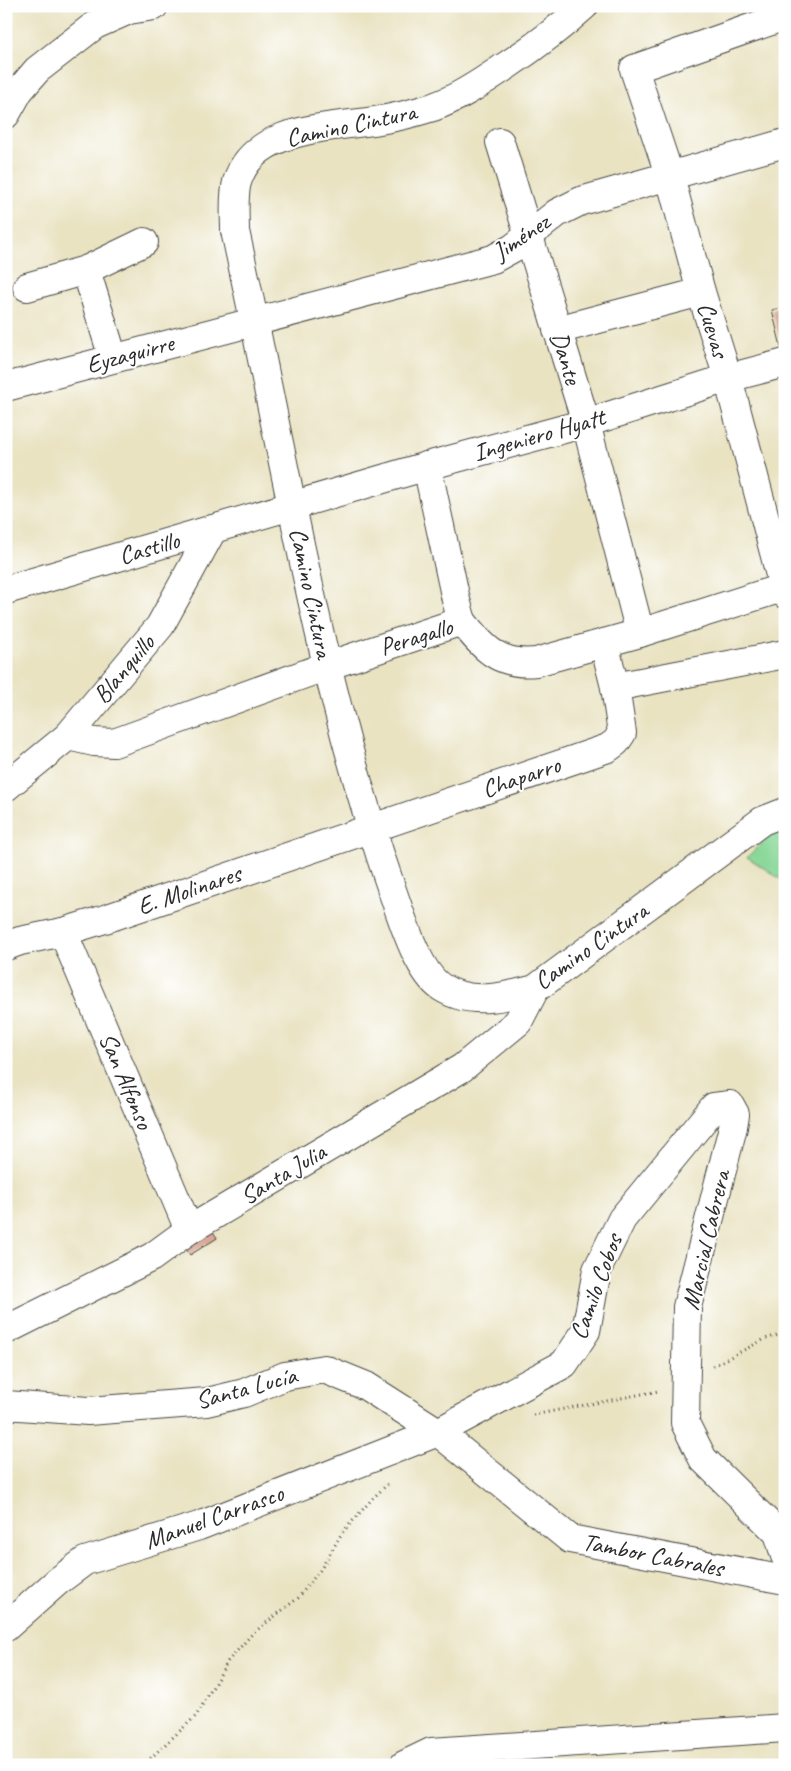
<svg xmlns="http://www.w3.org/2000/svg" width="791" height="1771" font-family="Caveat,sans-serif">
  <style>
    .green { fill: #88d797; stroke: #5a8161 }
    .building { fill: #d5a28f }
    .lines { fill: none; stroke-linecap: round; stroke-linejoin: round }
    .minor-casing { stroke: #484742; stroke-width: 30 }
    .major-casing { stroke: #484742; stroke-width: 30 }
    .path { stroke: #484742; stroke-width: 3; stroke-dasharray: 1 4; stroke-linecap: butt }
    .minor { stroke: #fff; stroke-width: 28 }
    .major { stroke: #fff; stroke-width: 28 }
    .labels { text-anchor: middle; dominant-baseline: central; stroke-width: 4; stroke-linejoin: round; paint-order: stroke }
    .street-label { font-size: 25px; fill: #2b2b2b; stroke: #fff }
  </style>
  <rect width="100%" height="100%" fill="#fff"/>
  <filter id="ink" filterUnits="userSpaceOnUse"><feTurbulence type="fractalNoise" baseFrequency=".02" numOctaves="2"/><feDisplacementMap in="SourceGraphic" scale="10" xChannelSelector="R" yChannelSelector="G"/><feConvolveMatrix kernelMatrix="1 2 1 2 8 2 1 2 1" color-interpolation-filters="sRGB"/></filter>
  <filter id="wash" filterUnits="userSpaceOnUse"><feTurbulence type="fractalNoise" baseFrequency=".0096" numOctaves="4" result="noise"/><feDisplacementMap in="SourceGraphic" scale="20" xChannelSelector="R" yChannelSelector="G"/><feGaussianBlur stdDeviation="1.12" result="paint"/><feColorMatrix in="noise" values="0 0 0 0 0 0 0 0 0 0 0 0 0 0 0 0 0 1.4 0 .05"/><feComposite in="paint" operator="in"/></filter>
  <g filter="url(#wash)">
    <rect width="100%" height="100%" fill="#e9e3c2"/>
    <path class="green" d="M 785,823 L 785,882 L 747,857 Z"/>
    <g id="blocks">
      <g class="building">
        <path d="M 785,307 L 785,359 L 784,359 L 772,310 Z"/>
        <path d="M 209,1226 L 217,1238 L 190,1255 L 182,1242 Z"/>
      </g>
    </g>
  </g>
  <g filter="url(#ink)">
    <use href="#blocks" fill-opacity="0" stroke="#484742" stroke-width="1"/>
    <g class="lines">
      <g class="minor-casing">
        <g id="minor">
          <path d="M 785,16 L 634,69 L 670,177 L 701,292 L 728,378 L 785,594"/>
          <path d="M 6,114 L 19,91 L 37,70 L 95,25 L 129,10 L 154,6"/>
          <path d="M 500,142 L 586,423 L 640,633"/>
          <path d="M 86,270 L 113,358"/>
          <path d="M 27,287 L 86,270 L 144,242"/>
          <path d="M 557,330 L 701,292"/>
          <path d="M 6,387 L 493,259 L 513,248 L 557,213 L 581,201 L 785,143"/>
          <path d="M 427,466 L 456,600 L 462,621"/>
          <path d="M 6,590 L 427,466 L 586,423 L 728,378 L 785,363"/>
          <path d="M 615,687 L 785,654"/>
          <path d="M 68,736 L 94,742 L 114,743 L 327,666 L 462,621 C 483,648 499,666 536,662 L 640,633 L 785,587"/>
          <path d="M 6,787 L 68,736 L 160,626 L 213,529"/>
          <path d="M 63,932 L 189,1230"/>
          <path d="M 6,946 L 20,941 L 63,932 L 105,919 L 608,748 L 616,742 L 622,733 L 615,687 L 604,643"/>
          <path d="M 6,1330 L 152,1257 L 189,1230 L 462,1068 L 518,1022 L 535,989"/>
          <path d="M 6,1405 L 88,1411 L 207,1402 L 244,1393 L 285,1376 L 324,1369 L 366,1386 L 438,1432 L 570,1539 L 785,1580"/>
          <path d="M 6,1627 L 58,1581 L 85,1561 L 199,1526 L 438,1432 L 564,1364 L 586,1331 L 597,1270 L 622,1219 L 714,1107 L 730,1105 L 735,1114 L 733,1127 L 687,1307 L 685,1423 L 703,1459 L 778,1533 L 785,1556"/>
        </g>
      </g>
      <g class="major-casing">
        <g id="major">
          <path d="M 584,6 C 560,28 533,48 506,66 C 483,81 459,98 433,107 C 414,113 394,118 374,121 C 329,128 253,127 237,182 C 233,197 235,216 235,231 C 284,452 318,679 393,893 C 402,918 418,972 441,987 C 470,1006 504,997 535,989 L 762,821 L 785,812"/>
          <path d="M 404,1765 L 431,1752 L 785,1728"/>
        </g>
      </g>
      <g class="path">
        <path d="M 713,1366 L 765,1339 L 785,1333"/>
        <path d="M 533,1415 L 658,1391"/>
        <path d="M 143,1765 L 196,1716 L 228,1661 L 252,1634 L 298,1598 L 321,1569 L 342,1533 L 373,1498 L 390,1482"/>
      </g>
      <use href="#minor" class="minor"/>
      <use href="#major" class="major"/>
    </g>
  </g>
  <g class="labels">
    <g class="street-label">
      <text transform="translate(351 125) rotate(-12)">Camino Cintura</text>
      <text transform="translate(521 237) rotate(-34)">Jiménez</text>
      <text transform="translate(713 330) rotate(73)">Cuevas</text>
      <text transform="translate(130 354) rotate(-15)">Eyzaguirre</text>
      <text transform="translate(566 358) rotate(73)">Dante</text>
      <text transform="translate(539 435) rotate(-16)">Ingeniero Hyatt</text>
      <text transform="translate(149 548) rotate(-16)">Castillo</text>
      <text transform="translate(311 593) rotate(78)">Camino Cintura</text>
      <text transform="translate(416 637) rotate(-17)">Peragallo</text>
      <text transform="translate(124 669) rotate(-50)">Blanquillo</text>
      <text transform="translate(521 777) rotate(-19)">Chaparro</text>
      <text transform="translate(189 890) rotate(-19)">E. Molinares</text>
      <text transform="translate(591 946) rotate(-35)">Camino Cintura</text>
      <text transform="translate(126 1081) rotate(67)">San Alfonso</text>
      <text transform="translate(283 1174) rotate(-31)">Santa Julia</text>
      <text transform="translate(706 1240) rotate(-77)">Marcial Cabrera</text>
      <text transform="translate(596 1287) rotate(-70)">Camilo Cobos</text>
      <text transform="translate(246 1388) rotate(-15)">Santa Lucía</text>
      <text transform="translate(214 1517) rotate(-20)">Manuel Carrasco</text>
      <text transform="translate(653 1555) rotate(11)">Tambor Cabrales</text>
    </g>
  </g>
  <rect width="791" height="1771" fill="none" stroke="#fff" stroke-width="25"/>
</svg>
